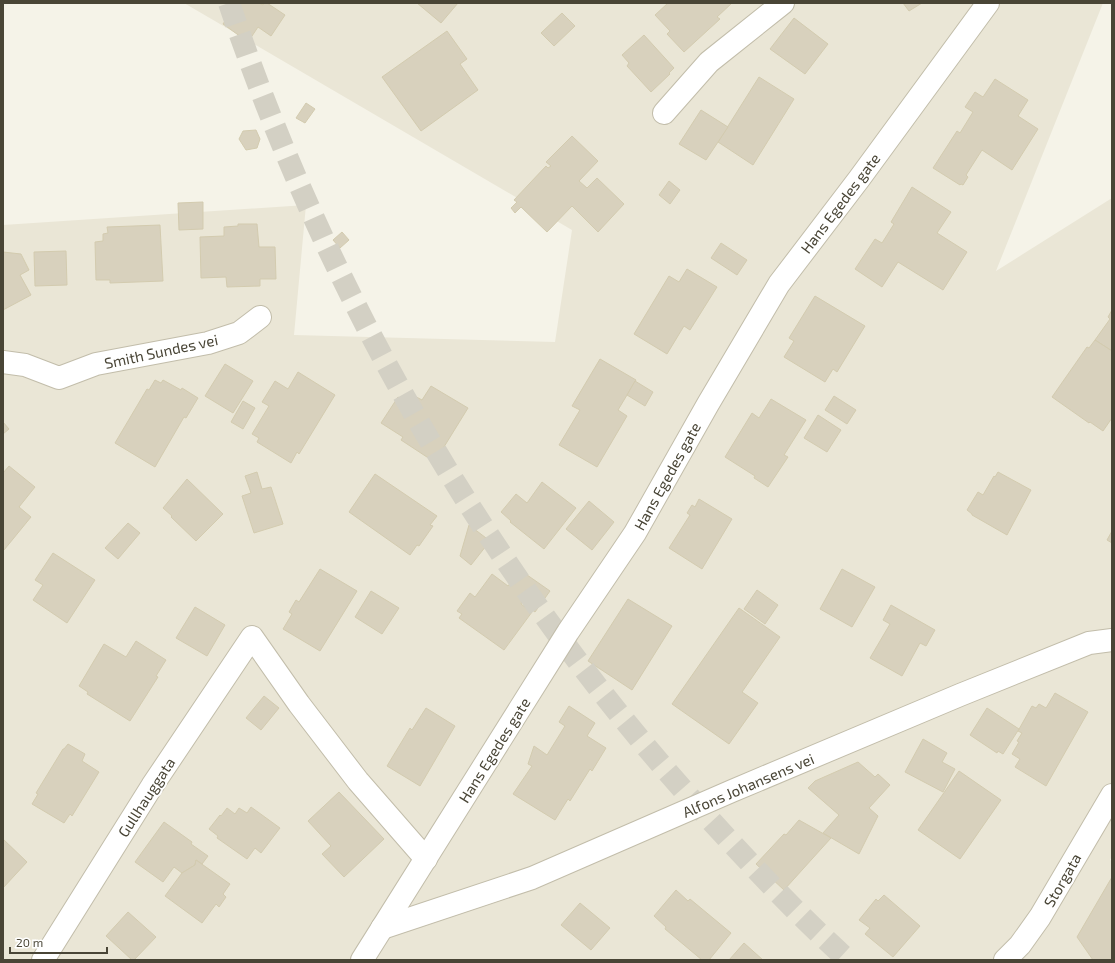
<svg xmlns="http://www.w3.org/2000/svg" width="1115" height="963" font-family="'Exo 2',sans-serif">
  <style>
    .residential { fill: #eae6d6 }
    .building { fill: #d8d1bd; stroke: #d3cbaf }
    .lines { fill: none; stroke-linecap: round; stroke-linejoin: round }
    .highway-tunnel { stroke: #d3d0c4; stroke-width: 22; stroke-dasharray: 22 11; stroke-linecap: butt }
    .minor-casing { stroke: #c2bdaa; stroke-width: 24 }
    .minor { stroke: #fff; stroke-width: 22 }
    .labels { text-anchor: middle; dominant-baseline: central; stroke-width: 4; stroke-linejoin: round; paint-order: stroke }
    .street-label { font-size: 15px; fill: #494536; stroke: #fff }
  </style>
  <rect width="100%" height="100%" fill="#f5f3e8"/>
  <path class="residential" d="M 184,3 L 1103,3 L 996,271 L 1112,198 L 1112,856 L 1110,860 L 1112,861 L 1112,960 L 3,960 L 3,225 L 306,205 L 294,335 L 555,342 L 572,230 Z"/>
  <g class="building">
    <path d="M 237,3 L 259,3 L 263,5 L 264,3 L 267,3 L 285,15 L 271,36 L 258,27 L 248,42 L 223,24 Z"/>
    <path d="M 417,3 L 458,3 L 441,23 Z"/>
    <path d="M 668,3 L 732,3 L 717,17 L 720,19 L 684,52 L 667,34 L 670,31 L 655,15 Z"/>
    <path d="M 903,3 L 922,3 L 909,11 Z"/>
    <path d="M 562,13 L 575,26 L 554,46 L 541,33 Z"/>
    <path d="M 794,18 L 828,44 L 805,74 L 770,49 Z"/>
    <path d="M 447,31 L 467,59 L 460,64 L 478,90 L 421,131 L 382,77 Z"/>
    <path d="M 644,35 L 674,68 L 669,73 L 670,74 L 651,92 L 627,66 L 629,63 L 622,55 Z"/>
    <path d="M 759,77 L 794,99 L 753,165 L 718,142 Z"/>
    <path d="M 995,79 L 1028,100 L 1018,116 L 1038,129 L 1012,170 L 982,150 L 966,175 L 968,177 L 963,185 L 961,184 L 960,185 L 933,168 L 957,131 L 960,133 L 973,112 L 965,107 L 975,92 L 983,97 Z"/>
    <path d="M 306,103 L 315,109 L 305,123 L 296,118 Z"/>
    <path d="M 701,110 L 728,127 L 706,160 L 679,144 Z"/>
    <path d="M 256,130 L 260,139 L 257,148 L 246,150 L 239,139 L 243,131 Z"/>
    <path d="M 572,136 L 598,161 L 579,181 L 587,188 L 597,178 L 624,204 L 598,232 L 572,206 L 547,232 L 521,207 L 515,213 L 511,208 L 517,202 L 514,200 L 546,166 L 548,168 L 551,166 L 546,162 Z"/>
    <path d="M 669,181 L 680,190 L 670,204 L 659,195 Z"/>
    <path d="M 912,187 L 951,212 L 937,233 L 967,252 L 943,290 L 898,262 L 882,287 L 855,269 L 875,239 L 882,243 L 894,224 L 891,222 Z"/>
    <path d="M 203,202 L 203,229 L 179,230 L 178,203 Z"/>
    <path d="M 238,224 L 257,224 L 259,247 L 275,247 L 276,279 L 260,279 L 260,286 L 227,287 L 226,277 L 201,278 L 200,237 L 224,236 L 224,227 L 238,226 Z"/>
    <path d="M 160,225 L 163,281 L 110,283 L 110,280 L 96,280 L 95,242 L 103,241 L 103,234 L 108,233 L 107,227 Z"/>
    <path d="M 342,232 L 349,240 L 340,248 L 333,240 Z"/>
    <path d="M 721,243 L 747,260 L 737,275 L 711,258 Z"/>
    <path d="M 66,251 L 67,285 L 35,286 L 34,252 Z"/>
    <path d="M 3,252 L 21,254 L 29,270 L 20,275 L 31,295 L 3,310 Z"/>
    <path d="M 687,269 L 717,287 L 690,330 L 684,326 L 667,354 L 634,334 L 669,276 L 679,282 Z"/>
    <path d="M 815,296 L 865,326 L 837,372 L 833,369 L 825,382 L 784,357 L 794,341 L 789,338 Z"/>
    <path d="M 1112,310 L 1112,351 L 1095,340 L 1110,319 L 1108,317 Z"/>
    <path d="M 1095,340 L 1112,351 L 1112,418 L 1103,431 L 1090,422 L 1089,423 L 1052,397 L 1087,347 L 1089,348 Z"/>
    <path d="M 600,359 L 636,380 L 618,410 L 627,416 L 597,467 L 559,445 L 580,410 L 572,406 Z"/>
    <path d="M 225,364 L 253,381 L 233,413 L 205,396 Z"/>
    <path d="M 298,372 L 335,395 L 299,454 L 297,452 L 291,463 L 257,442 L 259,438 L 252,434 L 269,406 L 262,402 L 275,381 L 288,389 Z"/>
    <path d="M 155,380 L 161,383 L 163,380 L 181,390 L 182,388 L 198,398 L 186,418 L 184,417 L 155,467 L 115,443 L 147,389 L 149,390 Z"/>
    <path d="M 635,381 L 653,392 L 645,406 L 627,395 Z"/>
    <path d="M 431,386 L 468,408 L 439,455 L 437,454 L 433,461 L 401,440 L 403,437 L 381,423 L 398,397 L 404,401 L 409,393 L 422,400 Z"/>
    <path d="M 834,396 L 856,410 L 847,424 L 825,410 Z"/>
    <path d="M 771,399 L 806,420 L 784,455 L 788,457 L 768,487 L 754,478 L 755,476 L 725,457 L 752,413 L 759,418 Z"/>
    <path d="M 243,401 L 255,408 L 243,429 L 231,422 Z"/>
    <path d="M 818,415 L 841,430 L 827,452 L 804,438 Z"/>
    <path d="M 3,422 L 9,429 L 3,434 Z"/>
    <path d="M 9,466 L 35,487 L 19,507 L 31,517 L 4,550 L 3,549 L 3,473 Z"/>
    <path d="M 257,472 L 262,489 L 271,487 L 283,524 L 254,533 L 242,496 L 251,493 L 245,476 Z"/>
    <path d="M 998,472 L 1031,490 L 1007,535 L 972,515 L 972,514 L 967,510 L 978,492 L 983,495 L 994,476 L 995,477 Z"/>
    <path d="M 375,474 L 437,516 L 430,525 L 433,526 L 419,546 L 417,545 L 410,555 L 349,512 Z"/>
    <path d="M 187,479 L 223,514 L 196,541 L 171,517 L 172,516 L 163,508 Z"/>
    <path d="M 542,482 L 576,508 L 544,549 L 510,522 L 511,521 L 501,512 L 516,494 L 527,503 Z"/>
    <path d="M 699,499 L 732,519 L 702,569 L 669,548 L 690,515 L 687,513 L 692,505 L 695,507 Z"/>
    <path d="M 589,501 L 614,522 L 592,550 L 566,529 Z"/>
    <path d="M 128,523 L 140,533 L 118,559 L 105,548 Z"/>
    <path d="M 469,525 L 490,541 L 471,565 L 460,556 Z"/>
    <path d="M 1112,531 L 1112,543 L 1107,540 Z"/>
    <path d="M 53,553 L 95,580 L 67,623 L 33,600 L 43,585 L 35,580 Z"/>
    <path d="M 320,569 L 357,591 L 320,651 L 283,629 L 292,614 L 289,612 L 296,600 L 299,602 Z"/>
    <path d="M 842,569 L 875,587 L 852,627 L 820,609 Z"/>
    <path d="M 520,570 L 550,591 L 535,612 L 522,602 L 521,604 L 532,612 L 504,650 L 459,618 L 462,614 L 457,611 L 470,593 L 475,597 L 492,574 L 508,586 Z"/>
    <path d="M 757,590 L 778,605 L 765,624 L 744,609 Z"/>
    <path d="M 371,591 L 399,608 L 382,634 L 355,617 Z"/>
    <path d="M 628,599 L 672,626 L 632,690 L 588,661 Z"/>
    <path d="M 891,605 L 935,630 L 926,646 L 920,643 L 902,676 L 870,658 L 890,624 L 883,620 Z"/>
    <path d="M 195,607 L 225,625 L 207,656 L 176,638 Z"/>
    <path d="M 739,608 L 780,637 L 742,692 L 758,703 L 729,744 L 672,704 Z"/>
    <path d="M 136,641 L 166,660 L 156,676 L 158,677 L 130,721 L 87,694 L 88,692 L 79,686 L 104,644 L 126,657 Z"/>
    <path d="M 1055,693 L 1088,712 L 1046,786 L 1015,767 L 1020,759 L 1012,754 L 1019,742 L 1017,741 L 1022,733 L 1018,731 L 1032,706 L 1036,708 L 1039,704 L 1046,708 Z"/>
    <path d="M 264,696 L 279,708 L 261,730 L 246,718 Z"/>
    <path d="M 569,706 L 595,723 L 587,736 L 606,748 L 592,771 L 590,769 L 570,801 L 568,799 L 555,820 L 513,794 L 532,766 L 528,764 L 534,746 L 547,755 L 565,726 L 559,722 Z"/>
    <path d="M 426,708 L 455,726 L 420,786 L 387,766 L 410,728 L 412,730 Z"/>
    <path d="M 987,708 L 1019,729 L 1003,754 L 998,751 L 997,753 L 970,735 Z"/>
    <path d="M 923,739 L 947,753 L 942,762 L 955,769 L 943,792 L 905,772 Z"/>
    <path d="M 68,744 L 85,754 L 82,761 L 99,772 L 72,816 L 70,814 L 64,823 L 32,804 L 38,794 L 36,793 L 63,749 L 64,749 Z"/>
    <path d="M 858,762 L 875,777 L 878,774 L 890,785 L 869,808 L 878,816 L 859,854 L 823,833 L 839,815 L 808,788 L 815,781 Z"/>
    <path d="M 959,771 L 1001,800 L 960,859 L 918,830 Z"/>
    <path d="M 339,792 L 384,839 L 344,877 L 322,854 L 331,846 L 308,821 Z"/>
    <path d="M 251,807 L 280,828 L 261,853 L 255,848 L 247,859 L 217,838 L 218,836 L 209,829 L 220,815 L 221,816 L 227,808 L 235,814 L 239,808 L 247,813 Z"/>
    <path d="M 799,820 L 831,838 L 784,890 L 756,864 L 784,834 L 786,835 Z"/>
    <path d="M 164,822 L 192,842 L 191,844 L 208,856 L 202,864 L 196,860 L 195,865 L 182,873 L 174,867 L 163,882 L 135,862 Z"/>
    <path d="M 3,839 L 27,862 L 3,888 Z"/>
    <path d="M 196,860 L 230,884 L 223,894 L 226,897 L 219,907 L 216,904 L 202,923 L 165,896 L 182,873 L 195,865 Z"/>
    <path d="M 1112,877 L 1112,960 L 1093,960 L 1077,937 Z"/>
    <path d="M 676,890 L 688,901 L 690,899 L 731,933 L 709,960 L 702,960 L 665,929 L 666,927 L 654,916 Z"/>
    <path d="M 884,895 L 920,926 L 893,957 L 865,934 L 870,928 L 859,920 L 876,899 L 878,901 Z"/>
    <path d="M 580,903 L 610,928 L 591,950 L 561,925 Z"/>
    <path d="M 128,912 L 156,937 L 134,960 L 132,960 L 106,936 Z"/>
    <path d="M 744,943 L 763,960 L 729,960 Z"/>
  </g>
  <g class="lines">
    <path class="highway-tunnel" d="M 229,3 C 332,307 497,588 714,824 C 757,871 801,918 848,960"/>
    <g class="minor-casing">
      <g id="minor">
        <path d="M 664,113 L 709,62 L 783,3"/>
        <path d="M 3,362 L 25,365 L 59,378 L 96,364 L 208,343 L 239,333 L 260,317"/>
        <path d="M 382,928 L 532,878 L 732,791 L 960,695 L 1089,643 L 1112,640"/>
        <path d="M 43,960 L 152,786 L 252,637 L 299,704 L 358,781 L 426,859"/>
        <path d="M 362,960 L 568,632 L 635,533 L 708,404 L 779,284 L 859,179 L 988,3"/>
        <path d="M 1005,960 L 1020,945 L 1040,917 L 1112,795"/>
      </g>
    </g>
    <use href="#minor" class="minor"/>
  </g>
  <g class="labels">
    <g class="street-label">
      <text transform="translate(840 203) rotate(-53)">Hans Egedes gate</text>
      <text transform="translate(161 351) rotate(-12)">Smith Sundes vei</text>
      <text transform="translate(667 476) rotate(-61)">Hans Egedes gate</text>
      <text transform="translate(494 750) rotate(-58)">Hans Egedes gate</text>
      <text transform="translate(748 785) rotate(-23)">Alfons Johansens vei</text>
      <text transform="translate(146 797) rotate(-57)">Gullhauggata</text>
      <text transform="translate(1062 880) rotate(-60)">Storgata</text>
    </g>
  </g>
  <rect width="1115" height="963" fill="none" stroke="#494536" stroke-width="8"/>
  <path d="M10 947v6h97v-6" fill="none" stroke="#494536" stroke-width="2"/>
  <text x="16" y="947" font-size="12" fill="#494536" stroke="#ffffff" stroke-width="3" paint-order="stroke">20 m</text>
</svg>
